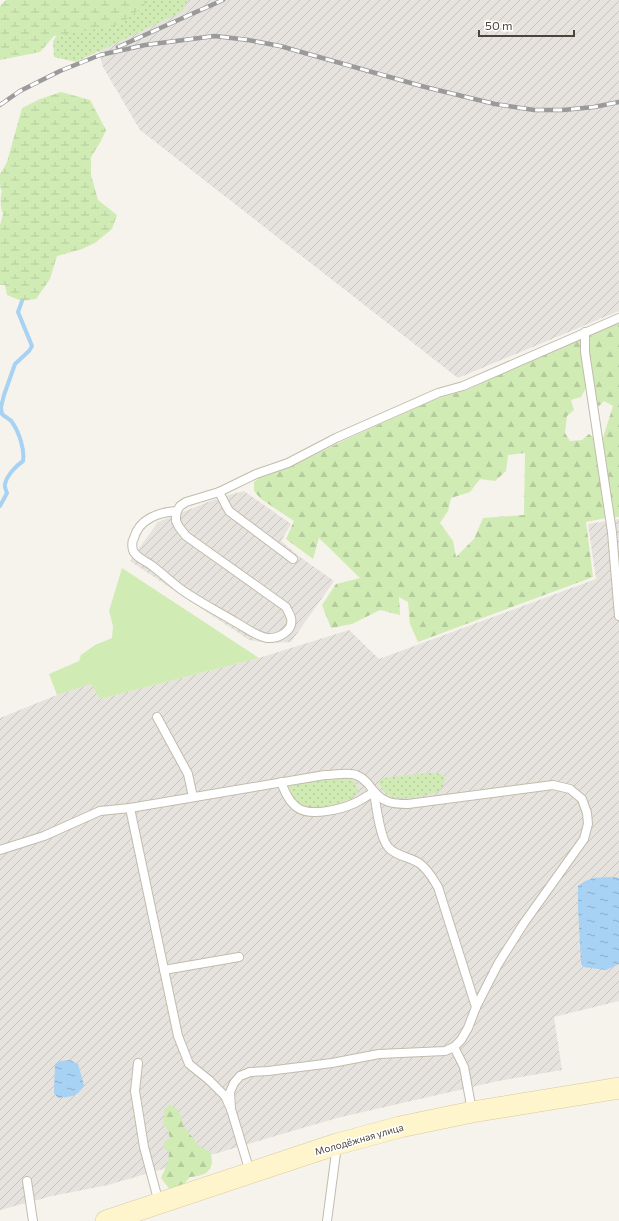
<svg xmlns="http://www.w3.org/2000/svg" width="619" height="1221" font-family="Commissioner,sans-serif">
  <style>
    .industrial { fill: url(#industrial-furrows) }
    .grass { fill: url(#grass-dots) }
    .forest { fill: url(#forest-firs); fill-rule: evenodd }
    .wetland { fill: url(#wetland-marsh) }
    .garden { fill: #d0ebb4 }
    .water { fill: url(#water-ripples) }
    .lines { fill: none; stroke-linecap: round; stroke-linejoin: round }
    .stream { stroke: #a7d2f4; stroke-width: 4 }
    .lane-casing { stroke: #c2bcad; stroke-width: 10 }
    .secondary-casing { stroke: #d7c99a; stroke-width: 22 }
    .lane { stroke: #fff; stroke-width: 8 }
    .secondary { stroke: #fff5cd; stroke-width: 21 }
    .rail-casing { stroke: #9a9a9a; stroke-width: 4.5 }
    .rail { stroke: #fff; stroke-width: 3; stroke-dasharray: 9; stroke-linecap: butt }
    .labels { text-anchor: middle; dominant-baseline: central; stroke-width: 3; stroke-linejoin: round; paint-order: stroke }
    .street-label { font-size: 10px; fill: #4b4539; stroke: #fff }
  </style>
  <defs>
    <pattern id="industrial-furrows" width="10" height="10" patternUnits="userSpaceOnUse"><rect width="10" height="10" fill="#e6e2dd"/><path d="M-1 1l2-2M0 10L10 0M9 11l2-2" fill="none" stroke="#c7c3be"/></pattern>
    <pattern id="grass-dots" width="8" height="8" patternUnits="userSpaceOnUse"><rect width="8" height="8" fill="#d0ebb4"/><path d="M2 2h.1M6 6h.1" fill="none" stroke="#b4cb9c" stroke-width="1.8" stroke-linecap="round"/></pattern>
    <pattern id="forest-firs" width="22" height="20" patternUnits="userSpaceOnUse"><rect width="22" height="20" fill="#d0ebb4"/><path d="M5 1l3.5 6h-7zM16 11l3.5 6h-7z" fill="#b4cb9c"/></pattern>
    <pattern id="wetland-marsh" width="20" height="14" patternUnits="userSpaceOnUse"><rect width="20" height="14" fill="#d0ebb4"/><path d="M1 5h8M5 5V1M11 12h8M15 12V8" fill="none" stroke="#b4cb9c"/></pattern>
    <pattern id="water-ripples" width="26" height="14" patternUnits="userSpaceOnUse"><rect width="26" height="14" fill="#a7d2f4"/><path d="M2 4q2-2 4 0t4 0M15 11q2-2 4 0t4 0" fill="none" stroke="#8aacc7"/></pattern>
  </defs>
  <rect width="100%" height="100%" fill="#f6f3ec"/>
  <g class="industrial">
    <path d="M 88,0 L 619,0 L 619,311 L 458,378 L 140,130 L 103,67 L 96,42 Z"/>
    <path d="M 244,491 L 291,524 L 281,541 L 300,557 L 334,581 L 291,642 L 269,643 L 249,640 L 130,561 L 158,522 L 218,498 Z"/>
    <path d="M 619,519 L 619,1001 L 554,1017 L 562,1070 L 498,1081 L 337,1118 L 108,1185 L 52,1196 L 0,1210 L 0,718 L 57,695 L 91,684 L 100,699 L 259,658 L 349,630 L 379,659 L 596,579 L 588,524 Z"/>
  </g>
  <g class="grass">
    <path d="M 141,0 L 187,0 L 183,11 L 76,62 L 54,57 L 53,41 L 60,31 Z"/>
    <path d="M 430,773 L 441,774 L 445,778 C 444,784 443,788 438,792 C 421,796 385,808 379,782 L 381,779 L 384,778 Z"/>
    <path d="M 338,778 C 351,778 356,778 358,792 C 349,804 313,812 300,805 C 294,801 291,793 289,787 L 319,779 Z"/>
  </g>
  <g class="forest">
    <path d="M 619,323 L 619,517 L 606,518 L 586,522 L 593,577 L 418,642 L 410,624 L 408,602 L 399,597 L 400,615 L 380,610 L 352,624 L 331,628 L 322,605 L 336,584 L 360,578 L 319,538 L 313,559 L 286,539 L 294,521 L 261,499 L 254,491 L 254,482 L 260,477 L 298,463 L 347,439 L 436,399 L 467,390 L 498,375 ZM 586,388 L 590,402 L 599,406 L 604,401 L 613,406 L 602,441 L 599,467 L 593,437 L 589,434 L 582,440 L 570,441 L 565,433 L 567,416 L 574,410 L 571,400 L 581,397 ZM 525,453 L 524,515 L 483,518 L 474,539 L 456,557 L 453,541 L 440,523 L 448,511 L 451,498 L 470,492 L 480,479 L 495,481 L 506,471 L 508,455 Z"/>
    <path d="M 170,1105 L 176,1108 L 181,1116 L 183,1125 L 199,1146 L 210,1152 C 216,1169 207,1176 190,1177 L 182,1186 L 172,1191 L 168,1187 L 161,1178 L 168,1162 L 169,1153 L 163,1147 L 165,1141 L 170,1139 L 168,1130 L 163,1124 L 165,1109 Z"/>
  </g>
  <g class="wetland">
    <path d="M 6,0 L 147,0 L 143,7 L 127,19 L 114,26 L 54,36 L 40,52 L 0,60 L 0,6 Z"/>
    <path d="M 61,92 L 90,100 L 106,130 L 101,141 L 91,157 L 91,175 L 98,200 L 117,215 L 112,229 L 95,243 L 82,249 L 57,256 L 50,279 L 36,299 L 22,301 L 7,295 L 5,285 L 0,285 L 0,225 L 3,214 C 0,207 0,198 2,191 L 0,187 L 0,174 L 7,162 L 22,108 L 40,99 Z"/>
  </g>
  <path class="garden" d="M 122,568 L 259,658 L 100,699 L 91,684 L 57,695 L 49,674 L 79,661 L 81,655 L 95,645 L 112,638 L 113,626 L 109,611 Z"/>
  <g class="water">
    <path d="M 612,877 L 619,878 L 619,964 L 606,970 L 583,967 L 581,963 L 578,906 L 578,886 C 591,876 597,878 612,877 Z"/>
    <path d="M 70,1060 L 78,1064 L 84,1085 C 78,1097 70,1097 58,1098 L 54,1093 L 55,1064 L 60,1061 Z"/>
  </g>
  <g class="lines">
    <path class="stream" d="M 0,506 L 7,493 C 6,490 4,487 5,484 C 7,475 16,466 23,461 C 25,450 19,432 12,422 C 10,419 5,417 2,414 L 1,407 L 4,395 L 15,364 L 29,351 L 32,346 L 18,312 L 22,301"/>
    <g class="lane-casing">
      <g id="lane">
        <path d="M 585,332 L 585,352 L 612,532 L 619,616"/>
        <path d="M 219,492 L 229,511 L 293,559"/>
        <path d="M 177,511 C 159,512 139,519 134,538 C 132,541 132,546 133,550 C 135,557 146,561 151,565 C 162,573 171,582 182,590 C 199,602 219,612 237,623 C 246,628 256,636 267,638 C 278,639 294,631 291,618 C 290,614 287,610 286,607 L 186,536 L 179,527 L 176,521 L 176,516 L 177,511 L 180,506 L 186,502 L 219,492 L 256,474 L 288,463 L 336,438 L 438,393 L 463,386 L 619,318"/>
        <path d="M 157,717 L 188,774 L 193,797"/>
        <path d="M 281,782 C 285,792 289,802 298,808 C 311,817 342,809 355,803 C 362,800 368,795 374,792 C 376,804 380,840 389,848 C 396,856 410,857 419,863 C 428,869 433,879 438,887 L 476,1007"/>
        <path d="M 130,808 L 178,1036 L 189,1064 L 209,1080 L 225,1096 L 231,1109 L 250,1172"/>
        <path d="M 0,850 L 44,836 L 100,811 L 130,808 L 325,775 C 333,775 349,772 356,775 C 364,778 368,783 372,789 C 383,803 392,804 408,804 L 553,785 L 570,789 L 582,799 L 587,813 L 588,824 L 584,839 L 524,923 L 498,964 L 476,1007 L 468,1028 L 461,1040 L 454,1047 L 445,1051 L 379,1054 L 332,1063 L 268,1071 L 250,1072 L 240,1076 L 234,1083 L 230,1092 L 231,1109"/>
        <path d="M 164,970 L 239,957"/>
        <path d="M 454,1047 L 464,1067 L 472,1111"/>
        <path d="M 138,1063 L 135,1091 L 144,1147 L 159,1203"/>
        <path d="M 27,1181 L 33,1221"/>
        <path d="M 327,1221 L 337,1145"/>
      </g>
    </g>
    <g class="secondary-casing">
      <path id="secondary" d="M 106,1221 L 337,1144 L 400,1127 L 472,1112 L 619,1088"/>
    </g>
    <use href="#lane" class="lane"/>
    <use href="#secondary" class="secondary"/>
    <g class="rail-casing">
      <g id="rail">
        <path d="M 118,47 L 223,0"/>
        <path d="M 0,105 L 20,91 L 60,71 L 100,55 L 145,45 L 215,36 L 248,40 L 280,46 L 425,87 L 495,104 L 534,110 L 563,110 L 594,107 L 619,102"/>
      </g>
    </g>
    <use href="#rail" class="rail"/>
  </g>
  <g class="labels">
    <g class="street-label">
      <text transform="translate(359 1139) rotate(-16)">Молодёжная улица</text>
    </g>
  </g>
  <path d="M479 30v6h95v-6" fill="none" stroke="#4b4539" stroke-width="2"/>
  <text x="485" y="30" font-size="12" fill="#4b4539" stroke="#ffffff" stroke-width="3" paint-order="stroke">50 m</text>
</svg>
